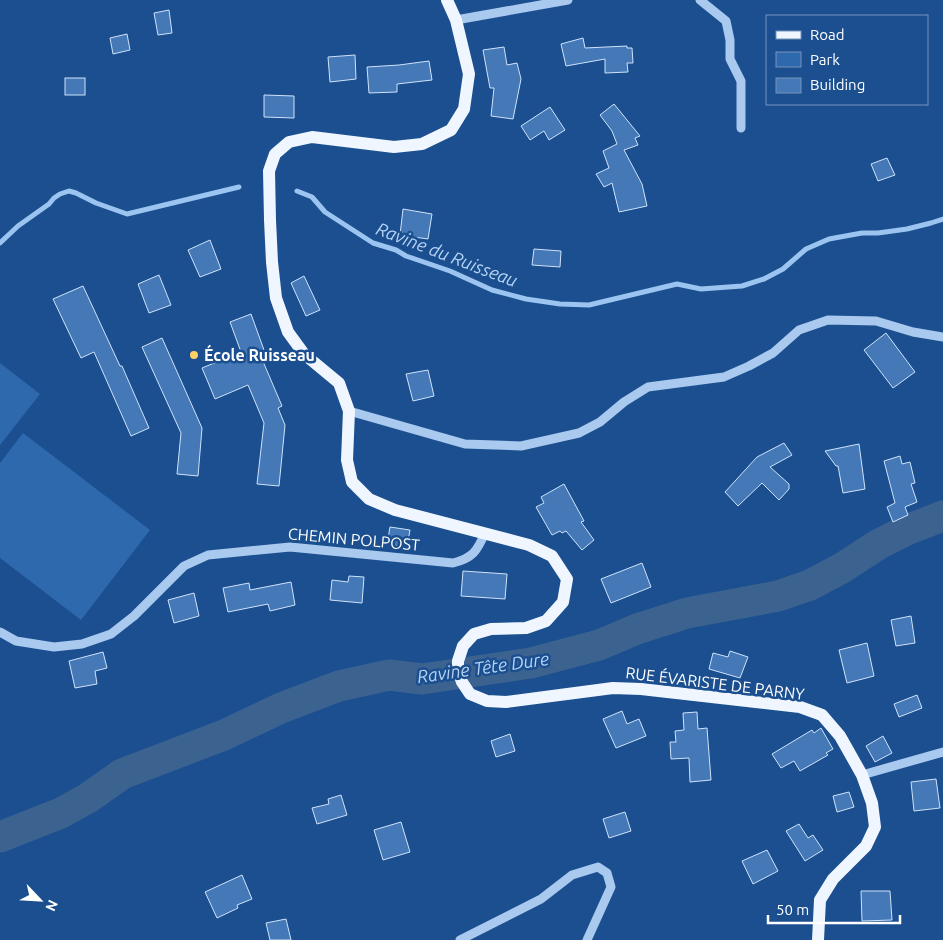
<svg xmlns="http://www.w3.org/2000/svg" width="943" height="940" font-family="Ubuntu,sans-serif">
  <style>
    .green { fill: #2e69ad }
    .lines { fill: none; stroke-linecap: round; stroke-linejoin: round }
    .stream { stroke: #9cc4f0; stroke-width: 5 }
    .river { stroke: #3c6290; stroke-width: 31 }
    .building { fill: #4478b7; stroke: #cfe3fa }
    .minor { stroke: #a9c9ee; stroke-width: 9 }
    .major { stroke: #f0f6ff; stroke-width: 12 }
    .poi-dot { fill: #ffd166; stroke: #1b4f8f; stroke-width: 2 }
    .labels { text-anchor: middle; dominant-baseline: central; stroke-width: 5; stroke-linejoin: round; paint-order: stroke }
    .poi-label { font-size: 16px; font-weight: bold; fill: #fff; stroke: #1b4f8f; text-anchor: start }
    .street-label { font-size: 16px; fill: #fff; stroke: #1b4f8f }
    .water-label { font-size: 18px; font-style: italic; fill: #b5d3f5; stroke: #1b4f8f }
  </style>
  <rect width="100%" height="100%" fill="#1b4f8f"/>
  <g class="green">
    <path d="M 0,363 L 40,394 L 0,445 Z"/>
    <path d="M 23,433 L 150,530 L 81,620 L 0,558 L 0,463 Z"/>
  </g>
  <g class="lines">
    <g class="stream">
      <path d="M 297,191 L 312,197 L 325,212 L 373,243 L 396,250 L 406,256 L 450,271 L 492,290 L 526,299 L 560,304 L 589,305 L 677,284 L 701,289 L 742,286 L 764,279 L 783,269 L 806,249 L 829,239 L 862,233 L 878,233 L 907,229 L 931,223 L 943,219"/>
      <path d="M 0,243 L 18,226 L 49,204 L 54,198 L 60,194 L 69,191 L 76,193 L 96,203 L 127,214 L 239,187"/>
    </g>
    <path class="river" d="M 0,837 L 61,813 L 88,798 L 122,774 L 224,735 L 281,708 L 339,686 L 389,675 L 422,679 L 531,663 L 599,645 L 637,629 L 687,613 L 778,596 L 810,585 L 842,568 L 879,544 L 909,529 L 943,516"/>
  </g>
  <g class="building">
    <path d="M 169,10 L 172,33 L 158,35 L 154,13 Z"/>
    <path d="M 127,34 L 130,50 L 113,54 L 110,38 Z"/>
    <path d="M 583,38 L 585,48 L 627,46 L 627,48 L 632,48 L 633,63 L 627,63 L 628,72 L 605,73 L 605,59 L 566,66 L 561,44 Z"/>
    <path d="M 504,47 L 507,65 L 517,63 L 521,79 L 513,119 L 491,116 L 494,88 L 490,88 L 483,50 Z"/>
    <path d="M 355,55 L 356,79 L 330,82 L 328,57 Z"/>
    <path d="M 429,61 L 432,80 L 397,84 L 397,92 L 369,93 L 367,67 L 399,65 Z"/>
    <rect x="65" y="78" width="20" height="17"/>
    <path d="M 264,95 L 294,96 L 294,118 L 264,117 Z"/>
    <path d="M 614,104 L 640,136 L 635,138 L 638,145 L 624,150 L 642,184 L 647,206 L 619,212 L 612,183 L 604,187 L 596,174 L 609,168 L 603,151 L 617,144 L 612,131 L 600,115 Z"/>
    <path d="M 550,107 L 565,130 L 549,140 L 544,131 L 530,140 L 521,126 Z"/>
    <path d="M 887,158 L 895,175 L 878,181 L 871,164 Z"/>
    <path d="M 403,209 L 432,214 L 428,239 L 400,235 Z"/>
    <path d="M 210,240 L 221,269 L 200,277 L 188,250 Z"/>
    <path d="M 534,249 L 561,251 L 560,267 L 532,265 Z"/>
    <path d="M 159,275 L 171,305 L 149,313 L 138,284 Z"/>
    <path d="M 304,276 L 320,310 L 306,316 L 291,283 Z"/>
    <path d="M 83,286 L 120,366 L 122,366 L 149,428 L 131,436 L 94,352 L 81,358 L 53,299 Z"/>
    <path d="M 251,314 L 264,350 L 259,352 L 282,406 L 278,408 L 285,425 L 279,486 L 257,484 L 264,423 L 248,385 L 215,399 L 202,368 L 241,352 L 230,322 Z"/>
    <path d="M 886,333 L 915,372 L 893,388 L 864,350 Z"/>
    <path d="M 162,338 L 202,428 L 198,476 L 177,474 L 181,433 L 142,347 Z"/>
    <path d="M 428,370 L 434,396 L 413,401 L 406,374 Z"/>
    <path d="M 784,443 L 792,455 L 770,467 L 789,484 L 789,489 L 779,500 L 762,483 L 738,506 L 725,492 L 757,457 Z"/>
    <path d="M 859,444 L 865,489 L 843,493 L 838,466 L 836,466 L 825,451 Z"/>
    <path d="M 900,456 L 902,464 L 910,462 L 915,483 L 911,484 L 917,502 L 905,507 L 908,515 L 893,522 L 887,507 L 895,503 L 884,461 Z"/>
    <path d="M 564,484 L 584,521 L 581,522 L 594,540 L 582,550 L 566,531 L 562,533 L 560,531 L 552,535 L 536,507 L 544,503 L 541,497 Z"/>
    <path d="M 390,527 L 410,530 L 407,547 L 387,544 Z"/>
    <path d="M 642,563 L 651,587 L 611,603 L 601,579 Z"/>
    <path d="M 463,571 L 507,574 L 505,599 L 461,596 Z"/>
    <path d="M 349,576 L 364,577 L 362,603 L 330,600 L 332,580 L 348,582 Z"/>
    <path d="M 291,582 L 295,605 L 270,611 L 268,604 L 228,612 L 223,588 L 249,583 L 250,590 Z"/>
    <path d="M 194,593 L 199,616 L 174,623 L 168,600 Z"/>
    <path d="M 911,616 L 915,643 L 896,646 L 891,620 Z"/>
    <path d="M 867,643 L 874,676 L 847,683 L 839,650 Z"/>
    <path d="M 730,651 L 748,657 L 740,678 L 709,669 L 713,653 L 728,657 Z"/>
    <path d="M 103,652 L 107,668 L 95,671 L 97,684 L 75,688 L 69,661 Z"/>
    <path d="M 917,695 L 922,708 L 899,717 L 894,704 Z"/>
    <path d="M 622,711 L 627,724 L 639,719 L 646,736 L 616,748 L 603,719 Z"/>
    <path d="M 697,712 L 698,729 L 707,728 L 711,780 L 690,782 L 689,758 L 671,759 L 670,742 L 676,742 L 675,731 L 684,730 L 683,713 Z"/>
    <path d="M 821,728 L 833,749 L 826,753 L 828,755 L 800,771 L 794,761 L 781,768 L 772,754 L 812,730 L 814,733 Z"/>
    <path d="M 510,734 L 515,751 L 496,757 L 491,741 Z"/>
    <path d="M 883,736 L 892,753 L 875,762 L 866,746 Z"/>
    <path d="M 936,779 L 940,808 L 914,811 L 911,782 Z"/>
    <path d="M 849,792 L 854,807 L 837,812 L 833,796 Z"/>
    <path d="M 341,795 L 347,815 L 317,824 L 312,808 L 329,804 L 328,799 Z"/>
    <path d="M 625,812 L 631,831 L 609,838 L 603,819 Z"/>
    <path d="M 401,822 L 410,852 L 383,860 L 374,830 Z"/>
    <path d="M 799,824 L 808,838 L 813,835 L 823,850 L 805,861 L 786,831 Z"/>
    <path d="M 767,850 L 778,871 L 753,884 L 742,861 Z"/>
    <path d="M 242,875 L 252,899 L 237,905 L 238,908 L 217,918 L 205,892 Z"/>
    <path d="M 861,891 L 890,891 L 892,920 L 862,921 Z"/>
    <path d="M 286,919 L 291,940 L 270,940 L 266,923 Z"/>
  </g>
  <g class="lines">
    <g class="minor">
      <path d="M 700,0 L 726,21 L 730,40 L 730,59 L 741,81 L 741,128"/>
      <path d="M 456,20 L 568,0"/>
      <path d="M 349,411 L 465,444 L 521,446 L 579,433 L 600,422 L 624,402 L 648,387 L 724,377 L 749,366 L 773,353 L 799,330 L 828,320 L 876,321 L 913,332 L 943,337"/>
      <path d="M 0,632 L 16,641 L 54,647 L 82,644 L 111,634 L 134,616 L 184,566 L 208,555 L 290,547 L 453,563 C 473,558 477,551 485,533"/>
      <path d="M 862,775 L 943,752"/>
      <path d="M 460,940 L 541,899 L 572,875 L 598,867 L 607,873 L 611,887 L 587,940"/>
    </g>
    <path class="major" d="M 447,0 L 456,20 L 469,74 L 464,109 L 451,130 L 422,144 L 394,147 L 312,137 L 289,142 L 275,154 L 269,171 L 270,220 L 272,262 L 276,298 L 288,332 L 304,354 L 339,383 L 349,411 L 347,460 L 352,482 L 369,499 L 395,510 L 529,545 L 552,556 L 567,579 L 563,602 L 546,621 L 526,628 L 491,629 L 474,634 L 463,646 L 458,661 L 458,670 L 462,682 L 470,694 L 487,701 L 506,702 L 613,688 L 641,689 L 800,707 L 822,715 L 840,736 L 862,775 L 872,803 L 875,827 L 866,846 L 833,879 L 820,900 L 818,940"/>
  </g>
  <circle class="poi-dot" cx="194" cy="355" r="5"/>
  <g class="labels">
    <g class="poi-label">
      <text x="204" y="355">École Ruisseau</text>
    </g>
    <g class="street-label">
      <text transform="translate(354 539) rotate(5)">CHEMIN POLPOST</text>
      <text transform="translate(715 683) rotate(7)">RUE ÉVARISTE DE PARNY</text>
    </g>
    <g class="water-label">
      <text transform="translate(447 254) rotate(21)">Ravine du Ruisseau</text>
      <text transform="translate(483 667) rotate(-8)">Ravine Tête Dure</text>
    </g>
  </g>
  <rect x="766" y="15" width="162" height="90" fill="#1b4f8f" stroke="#7695bc"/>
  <rect x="776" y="31" width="25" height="8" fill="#f0f6ff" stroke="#7695bc"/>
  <text x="810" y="40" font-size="15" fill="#ffffff">Road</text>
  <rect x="776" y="52" width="25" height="15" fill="#2e69ad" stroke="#7695bc"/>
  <text x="810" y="65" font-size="15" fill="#ffffff">Park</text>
  <rect x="776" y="78" width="25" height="15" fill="#4478b7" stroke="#7695bc"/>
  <text x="810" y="90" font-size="15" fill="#ffffff">Building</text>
  <g transform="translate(40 900) rotate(115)" stroke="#1b4f8f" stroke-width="4" paint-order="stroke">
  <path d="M0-4L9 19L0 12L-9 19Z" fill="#ffffff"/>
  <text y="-8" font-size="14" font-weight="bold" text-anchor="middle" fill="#ffffff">N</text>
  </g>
  <path d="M768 915v8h132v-8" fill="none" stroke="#ffffff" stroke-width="2.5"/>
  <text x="776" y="915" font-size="15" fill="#ffffff" stroke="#1b4f8f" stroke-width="4" paint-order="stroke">50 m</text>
</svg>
